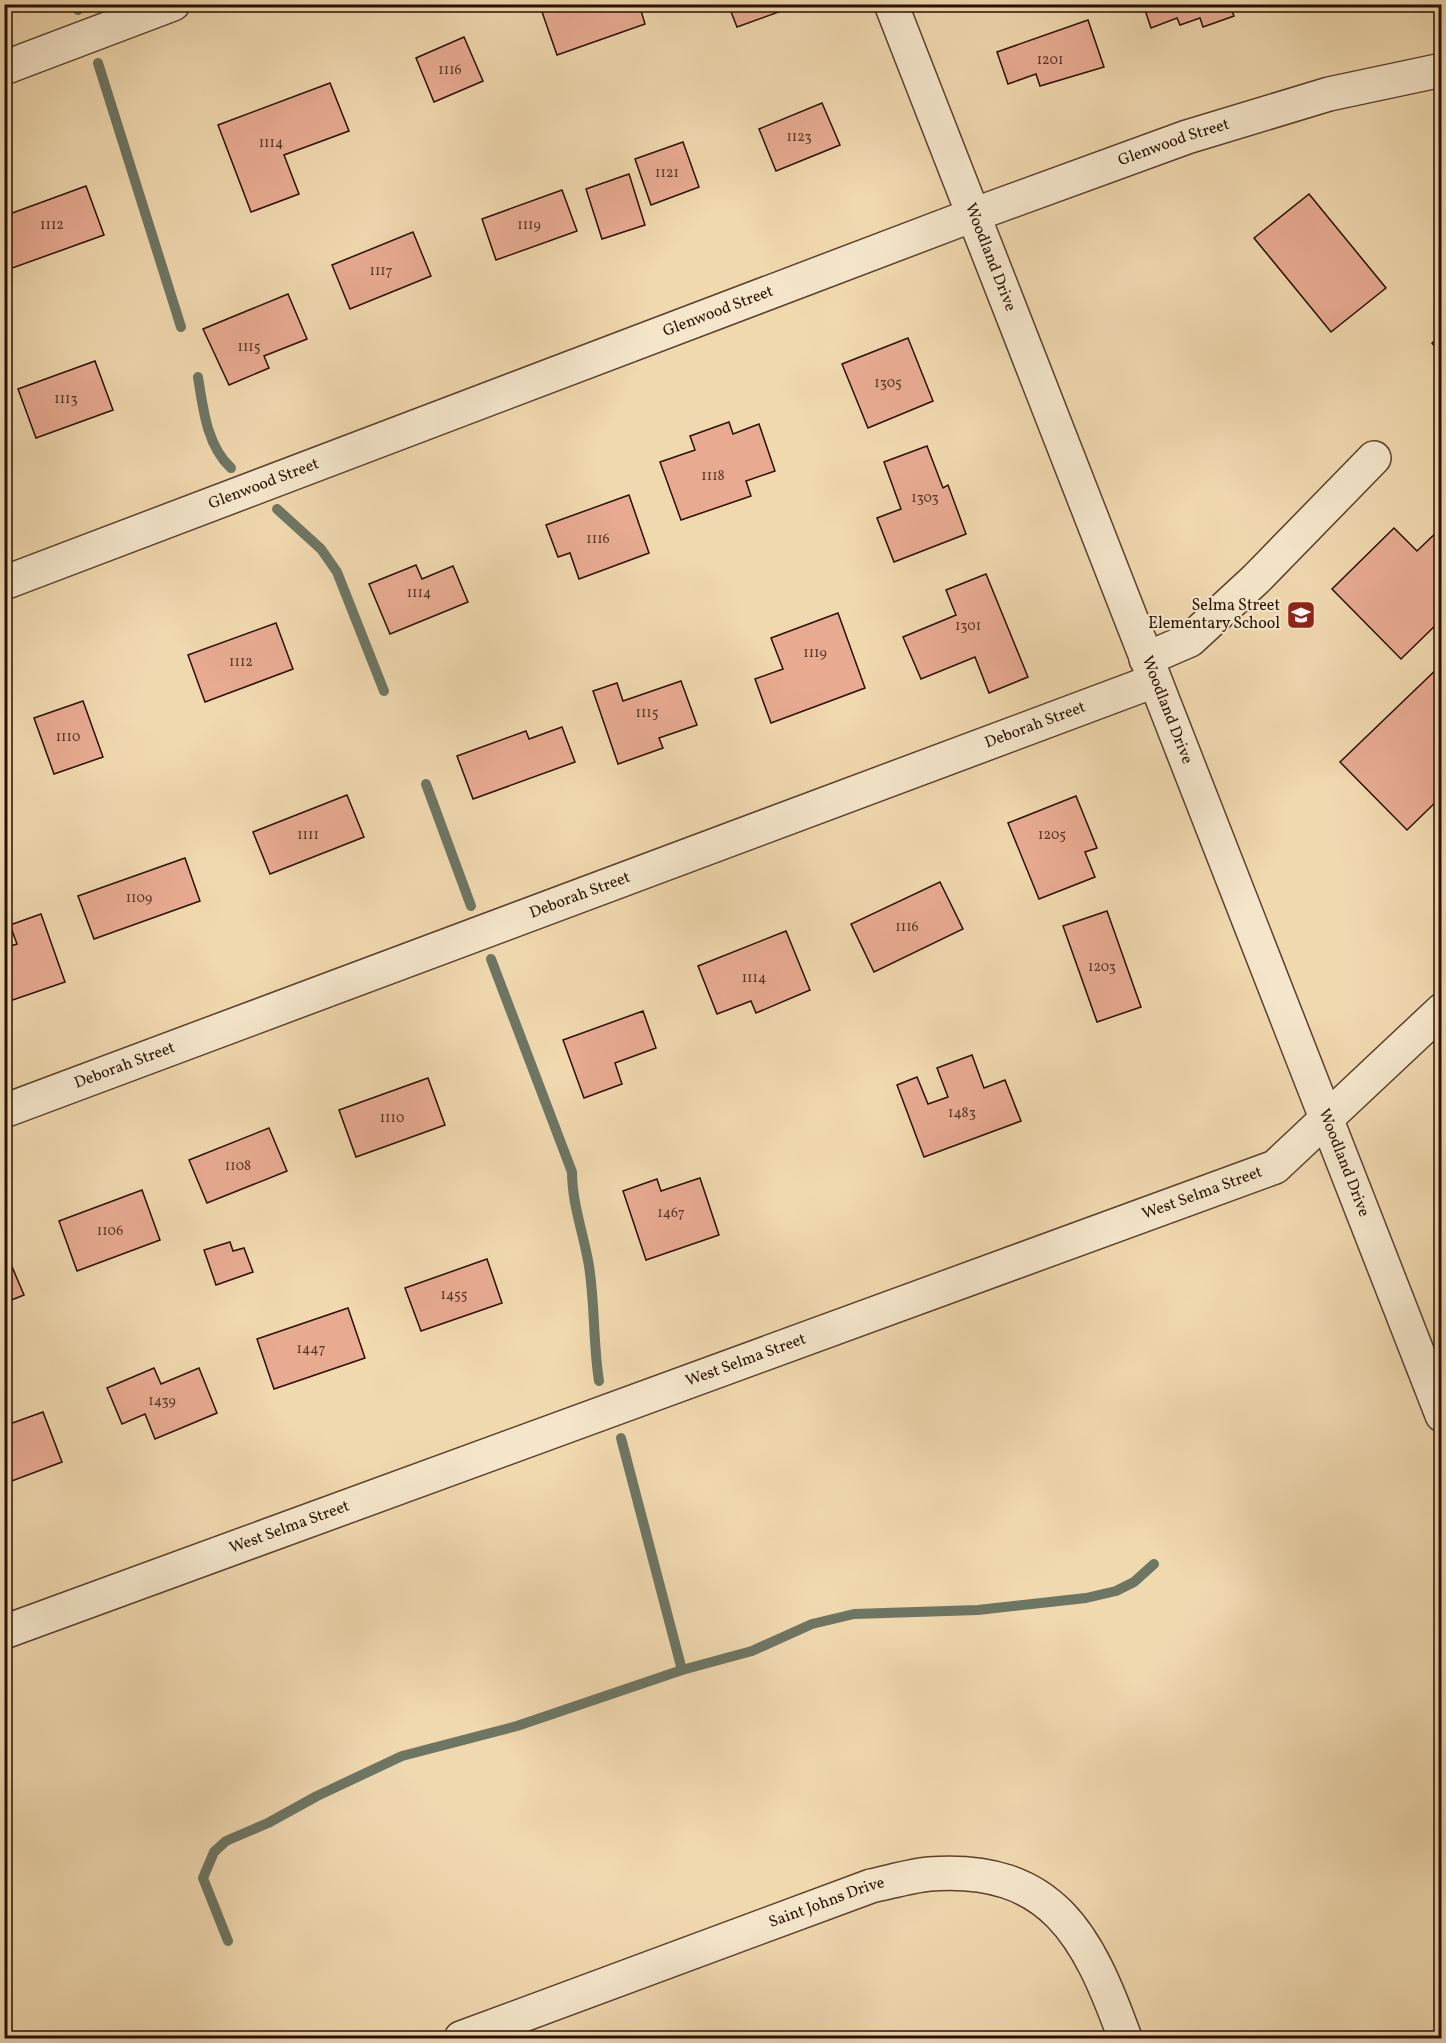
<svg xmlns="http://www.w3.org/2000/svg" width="1446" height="2043" font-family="Vollkorn,serif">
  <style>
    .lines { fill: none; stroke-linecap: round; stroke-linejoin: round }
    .stream { stroke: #6d7663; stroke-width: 10 }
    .building { fill: #e8ab92; stroke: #280f00; stroke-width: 1.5 }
    .minor-casing { stroke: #5a412c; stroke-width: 36 }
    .minor { stroke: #f5e6cb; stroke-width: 33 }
    .labels { text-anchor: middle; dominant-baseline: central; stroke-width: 4.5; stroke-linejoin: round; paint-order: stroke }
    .number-label { font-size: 14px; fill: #583624 }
    .street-label { font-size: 16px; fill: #280f00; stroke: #f5e6cb }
    .poi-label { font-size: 16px; fill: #280f00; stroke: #f5e6cb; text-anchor: end }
  </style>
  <rect width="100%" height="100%" fill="#f0d8af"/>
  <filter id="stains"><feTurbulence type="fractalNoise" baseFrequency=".00333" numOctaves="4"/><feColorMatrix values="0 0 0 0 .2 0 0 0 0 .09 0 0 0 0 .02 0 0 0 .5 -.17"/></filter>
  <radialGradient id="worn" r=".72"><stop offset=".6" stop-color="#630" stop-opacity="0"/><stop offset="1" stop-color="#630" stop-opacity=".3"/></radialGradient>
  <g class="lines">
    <g class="stream">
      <path d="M 76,4 L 78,10"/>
      <path d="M 98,63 L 181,327"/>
      <path d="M 198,377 C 203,409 207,446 231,468"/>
      <path d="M 277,509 L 321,549 L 337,572 L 384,691"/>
      <path d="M 426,784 L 471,906"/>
      <path d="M 491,959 L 572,1172 C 572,1204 584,1235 589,1266 C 595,1304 593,1343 599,1381"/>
      <path d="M 621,1438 L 682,1670"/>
      <path d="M 228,1941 L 203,1878 L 214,1852 L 226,1841 L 268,1823 L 317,1796 L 402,1756 L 517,1726 L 682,1670 L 752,1651 L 812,1624 L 854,1614 L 978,1610 L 1086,1598 L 1116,1591 L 1134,1582 L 1154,1564"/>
    </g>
  </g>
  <g class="building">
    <path d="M 563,4 L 639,4 L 645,24 L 557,55 L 542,12 Z"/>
    <path d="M 728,4 L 795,4 L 795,6 L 737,27 Z"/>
    <path d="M 1143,4 L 1229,4 L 1234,16 L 1203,27 L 1200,18 L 1180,25 L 1177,18 L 1151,28 Z"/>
    <path d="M 1088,20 L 1104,67 L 1040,86 L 1036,74 L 1008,84 L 997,52 Z"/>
    <path d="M 464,37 L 483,81 L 434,102 L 416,58 Z"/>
    <path d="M 330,83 L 349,131 L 284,155 L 299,194 L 251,212 L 218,125 Z"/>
    <path d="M 822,103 L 840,145 L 776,171 L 759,129 Z"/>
    <path d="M 683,142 L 699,187 L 651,205 L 635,159 Z"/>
    <path d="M 629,174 L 645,225 L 602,239 L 586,189 Z"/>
    <path d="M 86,186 L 104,235 L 4,271 L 4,216 Z"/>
    <path d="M 562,190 L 577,231 L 496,260 L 482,219 Z"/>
    <path d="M 1309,194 L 1386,288 L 1331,332 L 1254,238 Z"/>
    <path d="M 413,232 L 431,276 L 350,309 L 332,265 Z"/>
    <path d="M 288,294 L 307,339 L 264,356 L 269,368 L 229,385 L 203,329 Z"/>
    <path d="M 1442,335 L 1442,355 L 1432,343 Z"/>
    <path d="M 908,338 L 933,401 L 868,428 L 842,364 Z"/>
    <path d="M 95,361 L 113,410 L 36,438 L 18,389 Z"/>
    <path d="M 729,422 L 733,434 L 759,424 L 775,471 L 746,481 L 751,496 L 681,520 L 660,462 L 695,450 L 690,436 Z"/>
    <path d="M 927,446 L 943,488 L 948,485 L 966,534 L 894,562 L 877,518 L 901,509 L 884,462 Z"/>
    <path d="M 629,495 L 649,553 L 579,579 L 570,553 L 558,557 L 546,525 Z"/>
    <path d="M 1442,527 L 1442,619 L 1401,659 L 1332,589 L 1394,528 L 1417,551 Z"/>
    <path d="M 416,565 L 422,579 L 453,566 L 468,602 L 390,634 L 369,584 Z"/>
    <path d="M 986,574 L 1028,677 L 989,693 L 975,657 L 921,679 L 903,637 L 956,615 L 946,590 Z"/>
    <path d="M 838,613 L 865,688 L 771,723 L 755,679 L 783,669 L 771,638 Z"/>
    <path d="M 276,623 L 293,669 L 205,702 L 188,655 Z"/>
    <path d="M 1442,664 L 1442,796 L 1407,830 L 1340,762 Z"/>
    <path d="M 681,681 L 697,725 L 659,738 L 663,748 L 618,764 L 593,691 L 617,683 L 623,701 Z"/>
    <path d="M 83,701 L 103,757 L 54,774 L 34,718 Z"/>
    <path d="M 562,727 L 575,762 L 473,799 L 457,756 L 526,731 L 529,739 Z"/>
    <path d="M 347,795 L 364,837 L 270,874 L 253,832 Z"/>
    <path d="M 1076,796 L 1097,848 L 1085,852 L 1095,877 L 1039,899 L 1008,823 Z"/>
    <path d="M 185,858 L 200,901 L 94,939 L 78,896 Z"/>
    <path d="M 940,882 L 963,929 L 874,972 L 851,924 Z"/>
    <path d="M 1107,911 L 1141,1007 L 1097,1022 L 1063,926 Z"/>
    <path d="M 41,914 L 65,982 L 4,1003 L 4,948 L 17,944 L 10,925 Z"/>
    <path d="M 786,931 L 810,990 L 756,1013 L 751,1001 L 717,1014 L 698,966 Z"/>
    <path d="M 643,1011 L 656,1048 L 615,1063 L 622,1084 L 584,1098 L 563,1040 Z"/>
    <path d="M 972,1055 L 984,1088 L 1005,1080 L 1021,1121 L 924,1157 L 897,1085 L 917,1077 L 928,1104 L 948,1097 L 937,1068 Z"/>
    <path d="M 428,1078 L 445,1125 L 356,1157 L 339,1110 Z"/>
    <path d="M 269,1128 L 287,1171 L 207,1203 L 189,1160 Z"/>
    <path d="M 700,1178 L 719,1235 L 646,1260 L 623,1191 L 657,1179 L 661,1191 Z"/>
    <path d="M 142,1190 L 160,1240 L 77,1271 L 59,1221 Z"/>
    <path d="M 230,1242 L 233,1251 L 244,1248 L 253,1272 L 216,1285 L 204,1250 Z"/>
    <path d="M 487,1259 L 502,1303 L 421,1331 L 405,1288 Z"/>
    <path d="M 10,1262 L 24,1295 L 4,1303 L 4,1265 Z"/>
    <path d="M 348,1308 L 365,1358 L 274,1389 L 257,1339 Z"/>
    <path d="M 154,1368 L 161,1384 L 199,1368 L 217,1413 L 155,1439 L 145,1414 L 122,1424 L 107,1388 Z"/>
    <path d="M 43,1412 L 62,1462 L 4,1484 L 4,1426 Z"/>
  </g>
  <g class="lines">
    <g class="minor-casing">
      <g id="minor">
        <path id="s1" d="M 891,4 L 1442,1415"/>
        <path d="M 4,68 L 173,4"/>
        <path id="s2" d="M 4,583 L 973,215 L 1187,137 L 1329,94 L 1442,70"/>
        <path d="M 1146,659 L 1190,640 L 1256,579 L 1374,458"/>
        <path id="s3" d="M 4,1111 L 1154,681"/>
        <path id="s4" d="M 4,1632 L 1275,1167 L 1442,1010"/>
        <path id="s5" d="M 461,2038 L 871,1886 C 890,1882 910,1876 929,1874 C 1053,1865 1088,1936 1125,2038"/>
      </g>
    </g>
    <use href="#minor" class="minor"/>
  </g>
  <defs>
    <g id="school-square" transform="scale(1.5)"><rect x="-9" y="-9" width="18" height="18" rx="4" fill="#8f2418" stroke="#f5e6cb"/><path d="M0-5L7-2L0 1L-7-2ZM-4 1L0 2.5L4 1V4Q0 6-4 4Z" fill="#fff"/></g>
  </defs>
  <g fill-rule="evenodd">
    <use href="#school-square" x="1301" y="615"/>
  </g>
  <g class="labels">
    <g class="number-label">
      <text x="1050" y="60">1201</text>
      <text x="450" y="70">1116</text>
      <text x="799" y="137">1123</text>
      <text x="271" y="143">1114</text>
      <text x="667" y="173">1121</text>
      <text x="52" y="225">1112</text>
      <text x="529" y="225">1119</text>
      <text x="381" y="271">1117</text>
      <text x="249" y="347">1115</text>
      <text x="888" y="383">1305</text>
      <text x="66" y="399">1113</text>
      <text x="713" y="476">1118</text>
      <text x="925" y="498">1303</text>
      <text x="598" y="539">1116</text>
      <text x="419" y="593">1114</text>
      <text x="968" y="626">1301</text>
      <text x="815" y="653">1119</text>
      <text x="241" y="662">1112</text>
      <text x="647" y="713">1115</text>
      <text x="68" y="737">1110</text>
      <text x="308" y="835">1111</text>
      <text x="1052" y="835">1205</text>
      <text x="139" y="898">1109</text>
      <text x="907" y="927">1116</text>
      <text x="1102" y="967">1203</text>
      <text x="754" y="978">1114</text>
      <text x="962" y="1113">1483</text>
      <text x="392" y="1118">1110</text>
      <text x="238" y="1166">1108</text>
      <text x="671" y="1213">1467</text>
      <text x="110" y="1231">1106</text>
      <text x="454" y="1295">1455</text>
      <text x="311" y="1349">1447</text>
      <text x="162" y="1401">1439</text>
    </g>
    <g class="street-label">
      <text stroke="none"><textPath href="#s2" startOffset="1250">Glenwood Street</textPath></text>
      <text stroke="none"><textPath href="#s1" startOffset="272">Woodland Drive</textPath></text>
      <text stroke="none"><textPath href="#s2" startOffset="764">Glenwood Street</textPath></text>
      <text stroke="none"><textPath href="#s2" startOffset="278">Glenwood Street</textPath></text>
      <text stroke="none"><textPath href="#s1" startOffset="758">Woodland Drive</textPath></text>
      <text stroke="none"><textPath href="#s3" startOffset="1101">Deborah Street</textPath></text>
      <text stroke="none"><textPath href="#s3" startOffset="615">Deborah Street</textPath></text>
      <text stroke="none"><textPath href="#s3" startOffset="129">Deborah Street</textPath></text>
      <text stroke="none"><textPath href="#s1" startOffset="1244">Woodland Drive</textPath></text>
      <text stroke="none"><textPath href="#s4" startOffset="1276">West Selma Street</textPath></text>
      <text stroke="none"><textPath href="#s4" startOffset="790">West Selma Street</textPath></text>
      <text stroke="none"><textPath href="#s4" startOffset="304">West Selma Street</textPath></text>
      <text stroke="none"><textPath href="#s5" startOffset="390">Saint Johns Drive</textPath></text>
    </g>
    <g class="poi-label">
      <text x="1280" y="606">Selma Street<tspan x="1280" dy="18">Elementary School</tspan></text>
    </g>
  </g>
  <rect width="1446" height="2043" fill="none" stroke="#f0d8af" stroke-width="24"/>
  <rect x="6" y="6" width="1434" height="2031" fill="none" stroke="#280f00" stroke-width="3"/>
  <rect x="12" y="12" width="1422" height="2019" fill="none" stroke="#280f00" stroke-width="1.5"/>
  <rect width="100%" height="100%" filter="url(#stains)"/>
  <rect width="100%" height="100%" fill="url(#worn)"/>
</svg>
